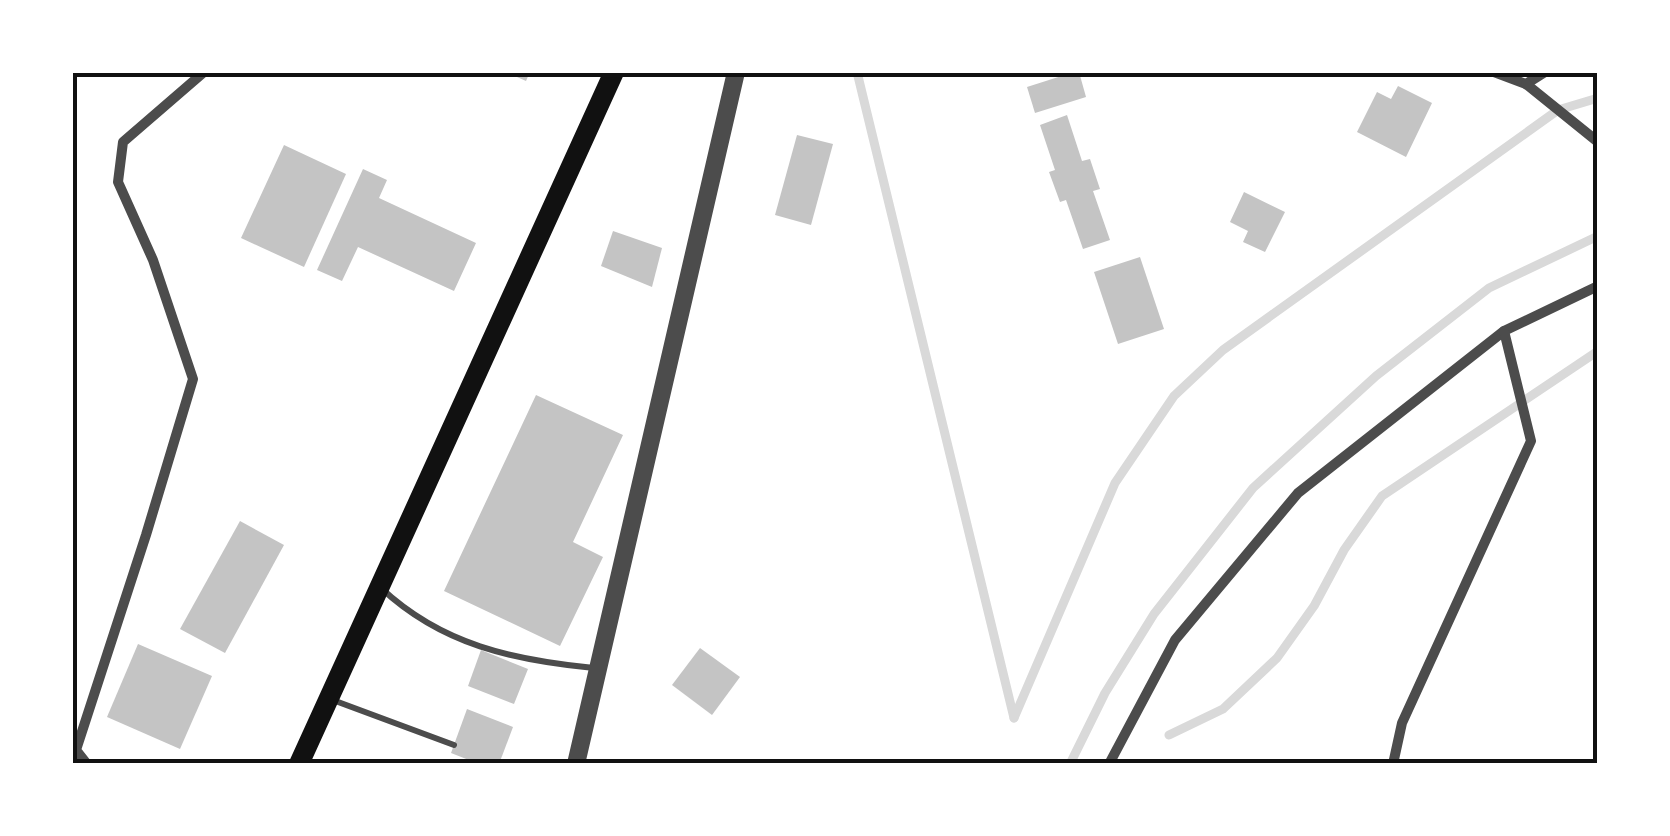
<svg xmlns="http://www.w3.org/2000/svg" width="1670" height="836" font-family="'Open Sans',sans-serif">
  <style>
    .lines { fill: none; stroke-linecap: round; stroke-linejoin: round }
    .stream { stroke: #d9d9d9; stroke-width: 9 }
    .building { fill: #c4c4c4 }
    .service { stroke: #4c4c4c; stroke-width: 6 }
    .minor { stroke: #4c4c4c; stroke-width: 10 }
    .tertiary { stroke: #4c4c4c; stroke-width: 18 }
    .secondary { stroke: #111; stroke-width: 20 }
    .neatline { fill: none; stroke: #111; stroke-width: 4 }
  </style>
  <rect width="100%" height="100%" fill="#fff"/>
  <g class="lines">
    <g class="stream">
      <path d="M 857,72 L 1014,718"/>
      <path d="M 1014,718 L 1115,483 L 1174,396 L 1223,350 L 1558,110 L 1598,98"/>
      <path d="M 1169,735 L 1223,709 L 1277,658 L 1314,606 L 1344,550 L 1382,496 L 1598,351"/>
      <path d="M 1070,764 L 1105,693 L 1154,614 L 1253,488 L 1376,376 L 1489,288 L 1598,236"/>
    </g>
  </g>
  <g class="building">
    <path d="M 506,72 L 530,72 L 526,81 Z"/>
    <path d="M 1074,72 L 1079,72 L 1086,97 L 1035,113 L 1027,87 Z"/>
    <path d="M 1398,86 L 1432,103 L 1406,157 L 1357,132 L 1377,92 L 1391,99 Z"/>
    <path d="M 1067,115 L 1082,161 L 1090,159 L 1100,189 L 1093,191 L 1110,240 L 1083,249 L 1066,200 L 1060,202 L 1049,172 L 1055,170 L 1040,125 Z"/>
    <path d="M 797,135 L 833,144 L 811,225 L 775,215 Z"/>
    <path d="M 284,145 L 346,174 L 304,267 L 241,238 Z"/>
    <path d="M 363,169 L 387,180 L 379,198 L 476,243 L 454,291 L 358,247 L 342,281 L 317,270 Z"/>
    <path d="M 1244,192 L 1285,212 L 1265,252 L 1243,242 L 1248,231 L 1230,222 Z"/>
    <path d="M 613,231 L 662,248 L 652,287 L 601,266 Z"/>
    <path d="M 1140,257 L 1164,329 L 1118,344 L 1094,272 Z"/>
    <path d="M 536,395 L 623,435 L 573,542 L 603,557 L 560,646 L 444,591 Z"/>
    <path d="M 240,521 L 284,545 L 225,653 L 180,629 Z"/>
    <path d="M 138,644 L 212,676 L 180,749 L 107,717 Z"/>
    <path d="M 700,648 L 740,677 L 712,715 L 672,685 Z"/>
    <path d="M 481,650 L 528,669 L 514,704 L 468,686 Z"/>
    <path d="M 467,709 L 513,727 L 499,764 L 479,764 L 451,753 Z"/>
  </g>
  <g class="lines">
    <g class="service">
      <path d="M 381,588 C 442,645 513,660 594,668"/>
      <path d="M 330,699 L 454,745"/>
      <path d="M 499,762 L 504,764"/>
    </g>
    <g class="minor">
      <path d="M 1494,72 L 1526,84 L 1545,72"/>
      <path d="M 1526,84 L 1598,142"/>
      <path d="M 87,764 L 76,750 L 146,535 L 193,379 L 153,260 L 118,182 L 123,142 L 204,72"/>
      <path d="M 1109,764 L 1175,640 L 1298,493 L 1504,331 L 1598,286"/>
      <path d="M 1393,764 L 1402,723 L 1531,441 L 1504,331"/>
    </g>
    <path class="tertiary" d="M 576,764 L 736,72"/>
    <path class="secondary" d="M 299,764 L 614,72"/>
  </g>
  <rect width="1670" height="836" fill="none" stroke="#ffffff" stroke-width="150"/>
  <rect x="75" y="75" width="1520" height="686" class="neatline"/>
</svg>
